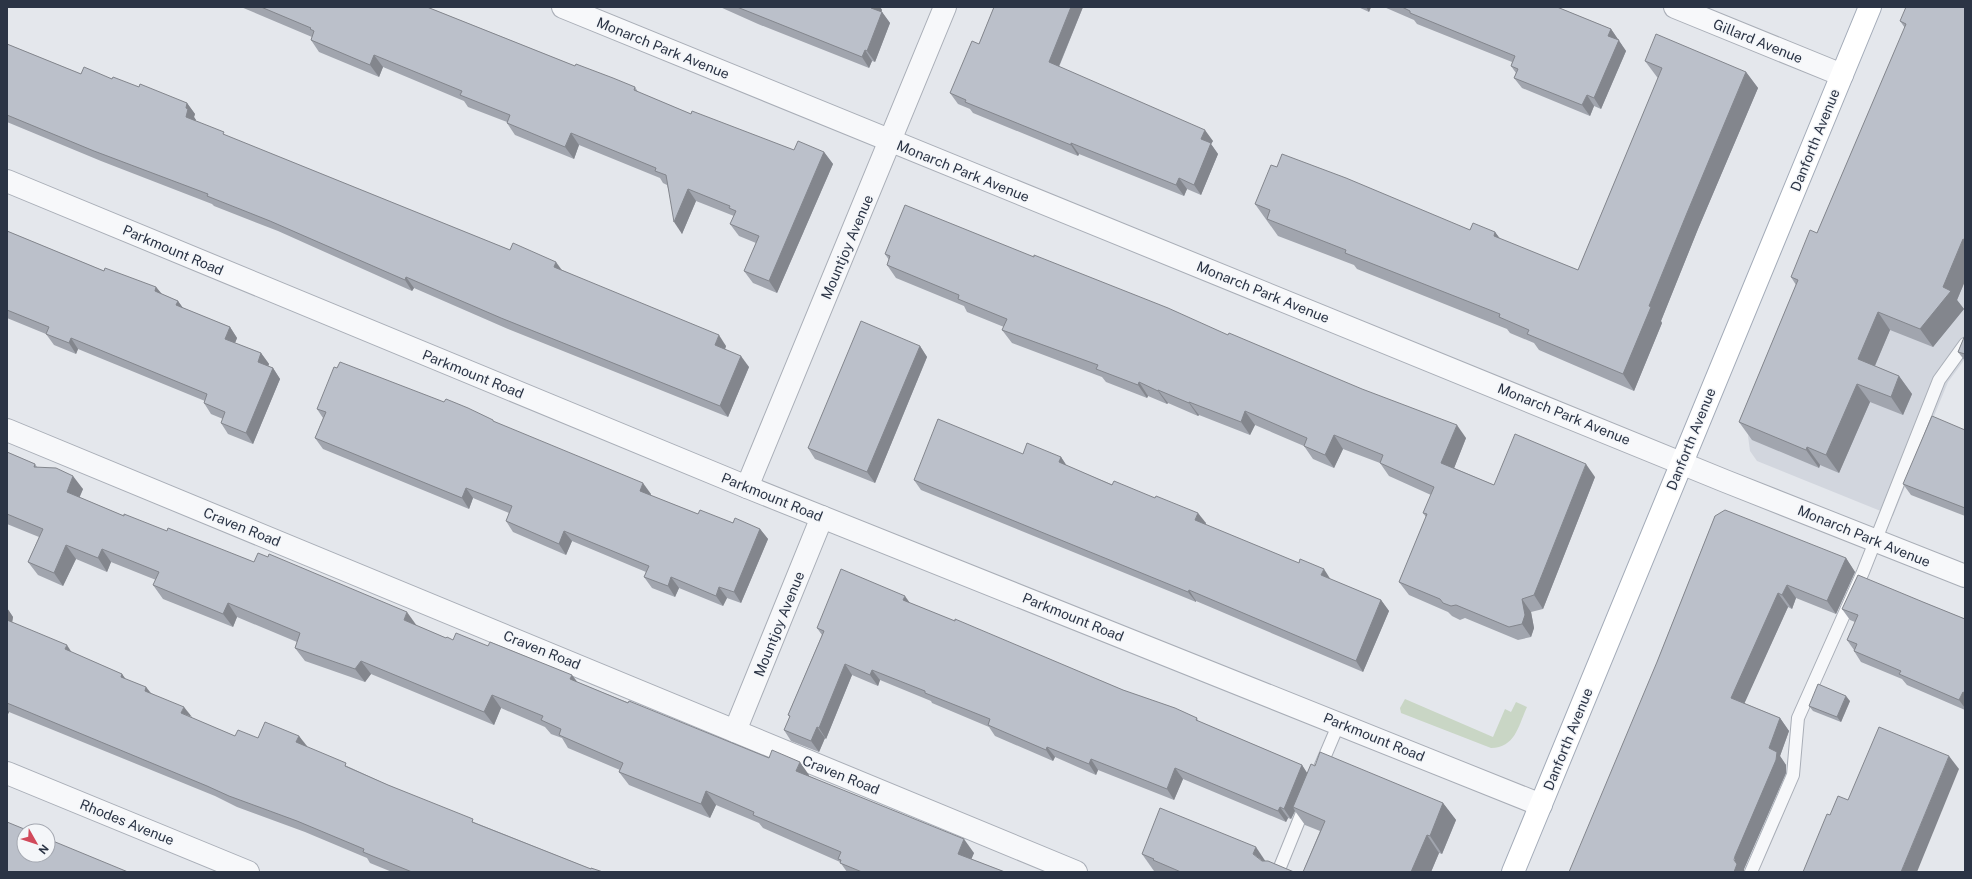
<svg xmlns="http://www.w3.org/2000/svg" width="1972" height="879" font-family="'Public Sans',sans-serif">
  <style>
    .built { fill: #d2d6de }
    .green { fill: #c9d6c5 }
    .lines { fill: none; stroke-linecap: round; stroke-linejoin: round }
    .service-casing { stroke: #a9aeb7; stroke-width: 14 }
    .minor-casing { stroke: #a9aeb7; stroke-width: 24 }
    .primary-casing { stroke: #a3abb8; stroke-width: 24 }
    .service { stroke: #f7f8fa; stroke-width: 12 }
    .minor { stroke: #f7f8fa; stroke-width: 22 }
    .primary { stroke: #fff; stroke-width: 22 }
    .wall { fill: #a1a5ae }
    .shaded-wall { fill: #83868d }
    .building { fill: #bbc0ca; stroke: #83868d }
    .labels { text-anchor: middle; dominant-baseline: central; stroke-width: 3; stroke-linejoin: round; paint-order: stroke }
    .street-label { font-size: 14px; fill: #2b3445; stroke: #f4f6f9 }
  </style>
  <rect width="100%" height="100%" fill="#e4e7ec"/>
  <path class="built" d="M 1925,7 L 1965,7 L 1965,359 L 1948,382 L 1893,516 L 1757,461 L 1750,451 L 1748,436 Z"/>
  <path class="green" d="M 1405,699 L 1493,737 L 1505,709 L 1511,712 L 1516,702 L 1527,707 C 1518,726 1516,747 1491,748 L 1401,713 L 1400,708 Z"/>
  <g class="lines">
    <g class="service-casing">
      <g id="service">
        <path d="M 1319,770 L 1339,723"/>
        <path d="M 1278,872 L 1306,803"/>
        <path d="M 1751,872 L 1793,775 L 1798,718 L 1863,572 L 1939,380 L 1965,344"/>
      </g>
    </g>
    <g class="minor-casing">
      <g id="minor">
        <path d="M 563,7 L 1725,481 L 1965,576"/>
        <path d="M 1675,7 L 1842,75"/>
        <path d="M 7,181 L 747,487 L 1541,805"/>
        <path d="M 7,430 L 1076,872"/>
        <path d="M 747,487 L 945,7"/>
        <path d="M 735,731 L 822,517"/>
        <path d="M 7,773 L 248,872"/>
      </g>
    </g>
    <g class="primary-casing">
      <path id="primary" d="M 1513,872 L 1870,7"/>
    </g>
    <use href="#service" class="service"/>
    <use href="#minor" class="minor"/>
    <use href="#primary" class="primary"/>
  </g>
  <g class="wall">
    <path d="M 241,7 L 427,7 L 575,66 L 635,87 L 638,92 L 691,114 L 794,150 L 824,152 L 833,164 L 777,293 L 753,283 L 744,271 L 756,243 L 739,236 L 730,224 L 734,216 L 696,201 L 682,234 L 667,185 L 663,183 L 660,178 L 579,145 L 574,159 L 515,135 L 507,123 L 507,122 L 468,107 L 464,101 L 383,67 L 379,77 L 319,52 L 311,40 L 312,37 Z"/>
    <path d="M 720,7 L 880,7 L 882,10 L 881,12 L 882,12 L 890,23 L 875,62 L 872,61 L 869,68 L 758,24 Z"/>
    <path d="M 994,7 L 1083,7 L 1059,67 L 1213,141 L 1211,144 L 1218,154 L 1201,195 L 1187,189 L 1184,196 L 1079,154 L 1078,156 L 973,113 L 970,109 L 958,104 L 950,93 L 979,44 Z"/>
    <path d="M 1358,7 L 1371,7 L 1369,12 Z"/>
    <path d="M 1384,7 L 1557,7 L 1611,29 L 1626,51 L 1601,109 L 1594,106 L 1590,116 L 1522,88 L 1514,78 L 1516,73 L 1511,66 L 1512,62 L 1417,24 L 1414,20 Z"/>
    <path d="M 1965,7 L 1965,281 L 1957,300 L 1964,309 L 1933,347 L 1890,330 L 1875,366 L 1899,376 L 1912,394 L 1903,415 L 1870,402 L 1839,473 L 1820,465 L 1819,468 L 1752,440 L 1739,422 L 1796,285 L 1791,277 L 1817,233 L 1905,28 L 1900,21 Z"/>
    <path d="M 7,44 L 81,74 L 112,79 L 139,87 L 187,103 L 195,114 L 194,117 L 196,120 L 196,121 L 226,136 L 510,250 L 562,270 L 726,346 L 725,350 L 749,367 L 728,417 L 508,329 L 414,288 L 412,291 L 278,231 L 214,206 L 212,204 L 101,161 L 7,122 Z"/>
    <path d="M 1645,61 L 1746,72 L 1758,88 L 1698,229 L 1661,321 L 1662,323 L 1634,391 L 1539,350 L 1534,343 L 1510,333 L 1507,329 L 1357,269 L 1354,265 L 1278,236 L 1255,204 L 1277,167 L 1470,230 L 1495,232 L 1500,239 L 1578,270 L 1658,78 L 1657,77 Z"/>
    <path d="M 7,231 L 104,271 L 156,287 L 162,294 L 178,301 L 183,308 L 230,327 L 237,338 L 235,343 L 261,353 L 269,364 L 268,366 L 273,368 L 280,379 L 253,444 L 228,434 L 221,423 L 223,419 L 211,414 L 204,403 L 205,401 L 78,349 L 76,354 L 54,345 L 46,334 L 7,318 Z"/>
    <path d="M 885,254 L 1466,438 L 1454,468 L 1494,485 L 1595,477 L 1543,609 L 1531,612 L 1534,628 L 1531,637 L 1518,640 L 1465,618 L 1460,620 L 1452,616 L 1448,612 L 1409,595 L 1399,582 L 1426,517 L 1423,513 L 1431,495 L 1389,476 L 1380,463 L 1343,449 L 1334,468 L 1313,459 L 1304,446 L 1255,425 L 1250,435 L 1199,415 L 1198,416 L 1168,403 L 1167,404 L 1148,396 L 1147,398 L 1106,382 L 1102,377 L 1012,343 L 1002,330 L 1004,327 L 967,312 L 964,306 L 896,278 L 887,265 L 889,260 Z"/>
    <path d="M 1965,335 L 1965,361 L 1958,352 Z"/>
    <path d="M 920,346 L 927,357 L 875,483 L 815,459 L 808,448 Z"/>
    <path d="M 317,409 L 495,422 L 651,494 L 650,495 L 698,514 L 760,529 L 768,539 L 741,603 L 727,598 L 723,606 L 679,588 L 675,597 L 652,588 L 644,577 L 646,572 L 572,541 L 566,555 L 513,532 L 506,521 L 509,513 L 473,498 L 469,509 L 323,449 L 315,438 L 323,418 Z"/>
    <path d="M 1965,430 L 1965,516 L 1911,495 L 1903,484 Z"/>
    <path d="M 7,452 L 35,464 L 37,467 L 83,489 L 79,497 L 124,516 L 254,562 L 417,626 L 446,638 L 453,640 L 577,682 L 809,775 L 809,776 L 974,853 L 971,859 L 1005,872 L 847,872 L 840,862 L 763,828 L 759,823 L 716,805 L 710,818 L 629,785 L 619,772 L 620,770 L 568,748 L 562,738 L 551,734 L 545,727 L 501,708 L 494,725 L 371,674 L 365,682 L 305,661 L 295,648 L 297,642 L 237,617 L 233,627 L 163,599 L 153,585 L 156,580 L 111,562 L 107,572 L 76,559 L 63,586 L 38,575 L 28,562 L 39,537 L 7,524 Z"/>
    <path d="M 1023,454 L 1061,457 L 1067,466 L 1206,523 L 1205,525 L 1330,579 L 1381,600 L 1389,611 L 1363,672 L 1196,601 L 1196,602 L 921,490 L 914,480 Z"/>
    <path d="M 1715,516 L 1846,558 L 1855,572 L 1836,614 L 1796,598 L 1792,609 L 1788,607 L 1744,703 L 1780,718 L 1789,731 L 1780,756 L 1786,765 L 1786,773 L 1744,869 L 1657,662 Z"/>
    <path d="M 1923,602 L 1965,619 L 1965,710 L 1907,685 L 1902,679 L 1861,662 L 1854,651 L 1854,650 L 1847,640 L 1855,622 L 1850,620 L 1842,609 Z"/>
    <path d="M 910,603 L 1123,690 L 1197,718 L 1198,721 L 1302,765 L 1307,773 L 1315,766 L 1443,803 L 1456,820 L 1442,854 L 1439,853 L 1431,872 L 1303,872 L 1320,831 L 1305,825 L 1295,811 L 1291,819 L 1288,818 L 1286,822 L 1183,779 L 1174,800 L 1098,770 L 1096,775 L 1055,757 L 1053,761 L 995,736 L 989,727 L 932,703 L 931,701 L 880,680 L 878,686 L 852,675 L 826,739 L 825,738 L 819,752 L 791,741 L 784,730 L 790,717 L 788,715 L 822,635 L 817,628 Z"/>
    <path d="M 7,608 L 13,617 L 12,622 L 71,652 L 122,674 L 125,679 L 146,687 L 151,693 L 192,718 L 235,736 L 258,738 L 299,736 L 306,747 L 349,767 L 388,785 L 476,823 L 591,869 L 603,872 L 392,872 L 370,863 L 367,858 L 305,832 L 237,807 L 215,796 L 9,712 L 8,714 L 7,714 Z"/>
    <path d="M 1850,701 L 1841,722 L 1813,711 L 1809,706 Z"/>
    <path d="M 1142,854 L 1265,861 L 1294,872 L 1156,872 L 1154,871 Z"/>
  </g>
  <g class="shaded-wall">
    <path d="M 871,7 L 880,7 L 882,10 L 878,18 L 871,8 Z"/>
    <path d="M 1071,7 L 1083,7 L 1056,73 L 1049,62 Z"/>
    <path d="M 1366,7 L 1371,7 L 1369,12 Z"/>
    <path d="M 882,12 L 890,23 L 875,62 L 867,51 Z"/>
    <path d="M 1611,29 L 1626,51 L 1601,109 L 1594,98 L 1608,36 Z"/>
    <path d="M 865,50 L 872,61 L 869,68 L 862,57 Z"/>
    <path d="M 374,55 L 383,67 L 379,77 L 370,65 Z"/>
    <path d="M 1746,72 L 1758,88 L 1698,229 L 1661,321 L 1662,323 L 1634,391 L 1623,374 L 1649,306 L 1687,213 Z"/>
    <path d="M 1587,95 L 1594,106 L 1590,116 L 1582,105 Z"/>
    <path d="M 187,103 L 195,114 L 194,117 L 196,120 L 193,127 L 186,117 L 186,108 Z"/>
    <path d="M 1205,130 L 1213,141 L 1211,144 L 1218,154 L 1201,195 L 1194,185 L 1201,139 Z"/>
    <path d="M 571,133 L 579,145 L 574,159 L 565,147 Z"/>
    <path d="M 1071,143 L 1079,154 L 1078,156 L 1071,145 Z"/>
    <path d="M 824,152 L 833,164 L 777,293 L 769,281 Z"/>
    <path d="M 1179,178 L 1187,189 L 1184,196 L 1176,185 Z"/>
    <path d="M 688,189 L 696,201 L 682,234 L 674,222 Z"/>
    <path d="M 1495,232 L 1507,248 L 1494,236 Z"/>
    <path d="M 1963,239 L 1965,242 L 1965,281 L 1957,300 L 1964,309 L 1933,347 L 1920,329 L 1943,287 Z"/>
    <path d="M 556,262 L 564,273 L 554,267 Z"/>
    <path d="M 406,277 L 414,288 L 412,291 L 405,280 Z"/>
    <path d="M 156,287 L 164,297 L 155,291 Z"/>
    <path d="M 178,301 L 185,311 L 176,305 Z"/>
    <path d="M 1878,312 L 1890,330 L 1870,377 L 1858,359 Z"/>
    <path d="M 230,327 L 237,338 L 232,350 L 225,339 Z"/>
    <path d="M 719,335 L 726,346 L 722,356 L 715,345 Z"/>
    <path d="M 71,338 L 78,349 L 76,354 L 69,343 Z"/>
    <path d="M 920,346 L 927,357 L 875,483 L 867,472 Z"/>
    <path d="M 261,353 L 269,364 L 266,372 L 258,362 Z"/>
    <path d="M 741,356 L 749,367 L 728,417 L 720,406 Z"/>
    <path d="M 273,368 L 280,379 L 253,444 L 246,433 Z"/>
    <path d="M 1899,376 L 1912,394 L 1903,415 L 1891,397 Z"/>
    <path d="M 1139,382 L 1148,396 L 1147,398 L 1138,385 Z"/>
    <path d="M 1857,384 L 1870,402 L 1839,473 L 1826,455 Z"/>
    <path d="M 1158,390 L 1168,403 L 1167,404 L 1158,391 Z"/>
    <path d="M 1189,402 L 1199,415 L 1198,416 L 1189,403 Z"/>
    <path d="M 1245,411 L 1255,425 L 1250,435 L 1241,422 Z"/>
    <path d="M 1457,425 L 1466,438 L 1451,476 L 1441,463 Z"/>
    <path d="M 1334,435 L 1343,449 L 1334,468 L 1325,455 Z"/>
    <path d="M 1807,447 L 1820,465 L 1819,468 L 1806,450 Z"/>
    <path d="M 1061,457 L 1068,468 L 1059,462 Z"/>
    <path d="M 1586,464 L 1595,477 L 1543,609 L 1534,595 Z"/>
    <path d="M 73,476 L 83,489 L 76,506 L 67,492 Z"/>
    <path d="M 643,483 L 651,494 L 648,502 L 640,491 Z"/>
    <path d="M 466,488 L 473,498 L 469,509 L 462,498 Z"/>
    <path d="M 1198,513 L 1206,523 L 1202,531 L 1195,520 Z"/>
    <path d="M 760,529 L 768,539 L 741,603 L 734,592 Z"/>
    <path d="M 564,531 L 572,541 L 566,555 L 559,544 Z"/>
    <path d="M 66,545 L 76,559 L 63,586 L 54,573 Z"/>
    <path d="M 102,549 L 111,562 L 107,572 L 98,558 Z"/>
    <path d="M 1846,558 L 1855,572 L 1836,614 L 1827,601 Z"/>
    <path d="M 1324,569 L 1331,580 L 1321,575 Z"/>
    <path d="M 671,577 L 679,588 L 675,597 L 668,586 Z"/>
    <path d="M 1787,585 L 1796,598 L 1792,609 L 1782,595 Z"/>
    <path d="M 719,587 L 727,598 L 723,606 L 716,596 Z"/>
    <path d="M 1189,590 L 1196,601 L 1196,602 L 1188,592 Z"/>
    <path d="M 1778,593 L 1788,607 L 1741,711 L 1731,698 Z"/>
    <path d="M 905,596 L 912,606 L 903,600 Z"/>
    <path d="M 1522,599 L 1531,612 L 1534,628 L 1531,637 L 1522,624 Z"/>
    <path d="M 1381,600 L 1389,611 L 1363,672 L 1356,661 Z"/>
    <path d="M 228,603 L 237,617 L 233,627 L 223,614 Z"/>
    <path d="M 7,608 L 13,617 L 11,629 L 7,624 Z"/>
    <path d="M 407,612 L 417,626 L 404,620 Z"/>
    <path d="M 67,645 L 74,656 L 65,649 Z"/>
    <path d="M 361,661 L 371,674 L 365,682 L 355,669 Z"/>
    <path d="M 845,664 L 852,675 L 826,739 L 819,728 Z"/>
    <path d="M 872,670 L 880,680 L 878,686 L 870,675 Z"/>
    <path d="M 122,674 L 130,685 L 121,677 Z"/>
    <path d="M 572,675 L 582,688 L 570,679 Z"/>
    <path d="M 146,687 L 154,698 L 145,691 Z"/>
    <path d="M 1963,692 L 1965,695 L 1965,708 L 1959,700 Z"/>
    <path d="M 492,695 L 501,708 L 494,725 L 484,712 Z"/>
    <path d="M 1846,696 L 1850,701 L 1841,722 L 1837,717 Z"/>
    <path d="M 184,707 L 192,717 L 181,713 Z"/>
    <path d="M 7,709 L 9,712 L 8,714 L 7,713 Z"/>
    <path d="M 1780,718 L 1789,731 L 1780,756 L 1786,765 L 1786,773 L 1744,869 L 1744,872 L 1734,872 L 1735,856 L 1769,748 Z"/>
    <path d="M 817,727 L 825,738 L 819,752 L 811,741 Z"/>
    <path d="M 299,736 L 307,746 L 304,753 L 296,742 Z"/>
    <path d="M 1047,747 L 1055,757 L 1053,761 L 1046,750 Z"/>
    <path d="M 1949,756 L 1959,769 L 1917,872 L 1901,872 Z"/>
    <path d="M 1091,759 L 1098,770 L 1096,775 L 1089,764 Z"/>
    <path d="M 800,762 L 809,775 L 806,785 L 796,771 Z"/>
    <path d="M 1302,765 L 1309,776 L 1293,807 L 1295,811 L 1291,819 L 1284,809 Z"/>
    <path d="M 1175,768 L 1183,779 L 1174,800 L 1167,789 Z"/>
    <path d="M 706,791 L 716,805 L 710,818 L 701,804 Z"/>
    <path d="M 1443,803 L 1456,820 L 1442,854 L 1430,836 Z"/>
    <path d="M 1280,807 L 1288,818 L 1286,822 L 1278,811 Z"/>
    <path d="M 1427,835 L 1439,853 L 1431,872 L 1411,872 Z"/>
    <path d="M 964,839 L 974,853 L 968,867 L 958,854 Z"/>
    <path d="M 1256,847 L 1268,865 L 1253,854 Z"/>
  </g>
  <g class="building">
    <path d="M 261,7 L 427,7 L 575,66 L 576,64 L 613,78 L 635,87 L 634,90 L 691,114 L 692,111 L 794,150 L 798,141 L 824,152 L 769,281 L 744,271 L 759,236 L 730,224 L 736,211 L 729,208 L 730,206 L 688,189 L 674,222 L 666,175 L 655,171 L 656,168 L 571,133 L 565,147 L 507,123 L 510,115 L 460,95 L 462,91 L 374,55 L 370,65 L 311,40 L 314,31 L 310,29 L 311,28 Z"/>
    <path d="M 737,7 L 871,7 L 871,8 L 882,12 L 867,51 L 865,50 L 862,57 Z"/>
    <path d="M 994,7 L 1071,7 L 1049,62 L 1205,130 L 1201,139 L 1211,143 L 1194,185 L 1179,178 L 1176,185 L 1071,143 L 1071,145 L 965,102 L 966,100 L 950,93 L 972,41 L 979,44 Z"/>
    <path d="M 1402,7 L 1557,7 L 1611,29 L 1608,36 L 1619,40 L 1594,98 L 1587,95 L 1582,105 L 1514,78 L 1518,69 L 1511,66 L 1515,56 L 1410,13 L 1410,11 Z"/>
    <path d="M 1906,7 L 1965,7 L 1965,240 L 1963,239 L 1943,287 L 1951,291 L 1920,329 L 1878,312 L 1858,359 L 1899,376 L 1891,397 L 1857,384 L 1826,455 L 1807,447 L 1806,450 L 1739,422 L 1798,280 L 1791,277 L 1810,230 L 1817,233 L 1906,24 L 1900,21 Z"/>
    <path d="M 1656,34 L 1746,72 L 1687,213 L 1649,306 L 1651,307 L 1623,374 L 1527,334 L 1529,330 L 1499,317 L 1500,314 L 1345,253 L 1346,250 L 1267,219 L 1270,210 L 1255,204 L 1271,165 L 1277,167 L 1282,154 L 1346,178 L 1470,230 L 1473,223 L 1495,232 L 1494,236 L 1578,270 L 1662,68 L 1645,61 Z"/>
    <path d="M 7,44 L 81,74 L 84,67 L 112,79 L 113,77 L 139,87 L 140,84 L 187,103 L 186,108 L 188,109 L 186,117 L 224,132 L 223,134 L 510,250 L 513,243 L 556,262 L 554,267 L 719,335 L 715,345 L 741,356 L 720,406 L 501,318 L 406,277 L 405,280 L 270,221 L 207,196 L 208,194 L 94,151 L 7,115 Z"/>
    <path d="M 905,205 L 1034,257 L 1034,255 L 1168,308 L 1228,335 L 1229,333 L 1362,389 L 1457,425 L 1441,463 L 1494,485 L 1515,434 L 1586,464 L 1534,595 L 1522,599 L 1525,615 L 1522,624 L 1509,627 L 1456,605 L 1451,606 L 1443,603 L 1440,599 L 1399,582 L 1427,514 L 1423,513 L 1434,487 L 1380,463 L 1383,455 L 1334,435 L 1325,455 L 1304,446 L 1307,438 L 1245,411 L 1241,422 L 1189,402 L 1189,403 L 1158,390 L 1158,391 L 1139,382 L 1138,385 L 1096,369 L 1098,365 L 1002,330 L 1007,319 L 958,299 L 959,295 L 887,265 L 890,256 L 885,254 Z"/>
    <path d="M 7,231 L 104,271 L 105,268 L 156,287 L 155,291 L 178,301 L 176,305 L 230,327 L 225,339 L 261,353 L 258,362 L 273,368 L 246,433 L 221,423 L 225,412 L 204,403 L 207,394 L 71,338 L 69,343 L 46,334 L 49,327 L 7,310 Z"/>
    <path d="M 861,321 L 920,346 L 867,472 L 808,448 Z"/>
    <path d="M 1965,335 L 1965,354 L 1958,352 Z"/>
    <path d="M 340,362 L 444,402 L 446,399 L 468,408 L 493,420 L 493,421 L 643,483 L 640,491 L 698,514 L 700,510 L 733,523 L 735,518 L 760,529 L 734,592 L 719,587 L 716,596 L 671,577 L 668,586 L 644,577 L 649,566 L 564,531 L 559,544 L 506,521 L 512,506 L 466,488 L 462,498 L 315,438 L 326,412 L 317,409 L 334,367 L 337,368 Z"/>
    <path d="M 1932,416 L 1965,430 L 1965,508 L 1903,484 Z"/>
    <path d="M 938,419 L 1023,454 L 1027,443 L 1061,457 L 1059,462 L 1112,485 L 1114,481 L 1155,498 L 1156,496 L 1198,513 L 1195,520 L 1299,563 L 1300,559 L 1324,569 L 1321,575 L 1381,600 L 1356,661 L 1189,590 L 1188,592 L 914,480 Z"/>
    <path d="M 7,452 L 35,464 L 34,467 L 56,468 L 73,476 L 67,492 L 124,516 L 124,514 L 167,531 L 168,528 L 254,562 L 258,553 L 268,557 L 269,554 L 407,612 L 404,620 L 446,638 L 447,637 L 453,640 L 456,633 L 488,646 L 490,642 L 572,675 L 570,679 L 628,703 L 629,701 L 769,758 L 772,750 L 800,762 L 796,771 L 964,839 L 958,854 L 1005,872 L 862,872 L 840,863 L 841,860 L 838,859 L 841,852 L 753,815 L 754,812 L 706,791 L 701,804 L 619,772 L 623,763 L 559,735 L 561,729 L 541,720 L 543,716 L 492,695 L 484,712 L 361,661 L 355,669 L 295,648 L 300,633 L 228,603 L 223,614 L 153,585 L 159,572 L 102,549 L 98,558 L 66,545 L 54,573 L 28,562 L 43,529 L 7,514 Z"/>
    <path d="M 1725,510 L 1846,558 L 1827,601 L 1787,585 L 1782,595 L 1778,593 L 1731,698 L 1780,718 L 1769,748 L 1777,752 L 1776,760 L 1735,856 L 1734,860 L 1737,864 L 1734,872 L 1569,872 L 1657,662 L 1715,516 Z"/>
    <path d="M 841,569 L 905,596 L 903,600 L 955,621 L 955,619 L 1123,690 L 1175,708 L 1197,718 L 1196,720 L 1302,765 L 1284,809 L 1280,807 L 1278,811 L 1175,768 L 1167,789 L 1091,759 L 1089,764 L 1047,747 L 1046,750 L 988,725 L 990,719 L 925,693 L 925,691 L 872,670 L 870,675 L 845,664 L 819,728 L 817,727 L 811,741 L 784,730 L 790,716 L 788,715 L 824,631 L 817,628 Z"/>
    <path d="M 1858,575 L 1923,602 L 1965,619 L 1965,693 L 1963,692 L 1959,700 L 1899,674 L 1901,671 L 1854,651 L 1857,644 L 1847,640 L 1858,615 L 1842,609 Z"/>
    <path d="M 7,620 L 67,645 L 65,649 L 122,674 L 121,677 L 146,687 L 145,691 L 184,707 L 181,713 L 235,736 L 238,730 L 258,738 L 265,722 L 299,736 L 296,742 L 346,763 L 345,766 L 388,785 L 473,819 L 472,822 L 591,869 L 591,868 L 603,872 L 412,872 L 363,852 L 364,849 L 297,821 L 229,796 L 207,786 L 7,703 Z"/>
    <path d="M 1818,684 L 1846,696 L 1837,717 L 1809,706 Z"/>
    <path d="M 1879,727 L 1949,756 L 1901,872 L 1803,872 L 1827,814 L 1830,815 L 1838,796 L 1848,800 Z"/>
    <path d="M 1320,752 L 1443,803 L 1430,836 L 1427,835 L 1411,872 L 1303,872 L 1325,821 L 1293,807 L 1311,764 L 1315,766 Z"/>
    <path d="M 1160,808 L 1256,847 L 1253,854 L 1262,861 L 1268,861 L 1294,872 L 1181,872 L 1153,860 L 1154,859 L 1142,854 Z"/>
    <path d="M 7,822 L 29,831 L 24,831 L 24,855 L 48,855 L 48,839 L 128,872 L 7,872 Z"/>
  </g>
  <g class="labels">
    <g class="street-label">
      <text transform="translate(1758 41) rotate(22)">Gillard Avenue</text>
      <text transform="translate(663 48) rotate(22)">Monarch Park Avenue</text>
      <text transform="translate(1815 140) rotate(-68)">Danforth Avenue</text>
      <text transform="translate(963 171) rotate(22)">Monarch Park Avenue</text>
      <text transform="translate(847 247) rotate(-67)">Mountjoy Avenue</text>
      <text transform="translate(173 250) rotate(23)">Parkmount Road</text>
      <text transform="translate(1263 292) rotate(22)">Monarch Park Avenue</text>
      <text transform="translate(473 374) rotate(22)">Parkmount Road</text>
      <text transform="translate(1564 414) rotate(22)">Monarch Park Avenue</text>
      <text transform="translate(1691 439) rotate(-68)">Danforth Avenue</text>
      <text transform="translate(772 497) rotate(22)">Parkmount Road</text>
      <text transform="translate(242 527) rotate(22)">Craven Road</text>
      <text transform="translate(1864 536) rotate(22)">Monarch Park Avenue</text>
      <text transform="translate(1073 617) rotate(22)">Parkmount Road</text>
      <text transform="translate(779 624) rotate(-68)">Mountjoy Avenue</text>
      <text transform="translate(542 650) rotate(22)">Craven Road</text>
      <text transform="translate(1374 737) rotate(22)">Parkmount Road</text>
      <text transform="translate(1568 739) rotate(-68)">Danforth Avenue</text>
      <text transform="translate(841 775) rotate(22)">Craven Road</text>
      <text transform="translate(127 822) rotate(22)">Rhodes Avenue</text>
    </g>
  </g>
  <rect width="1972" height="879" fill="none" stroke="#2b3445" stroke-width="16"/>
  <g transform="translate(36 843) rotate(129)"><circle r="19" fill="#f4f6f9" stroke="#a4a8b1"/>
  <path d="M0-3L7 15L0 10L-7 15Z" fill="#d1495b"/>
  <text y="-6" font-size="11" font-weight="bold" text-anchor="middle" fill="#2b3445">N</text>
  </g>
</svg>
